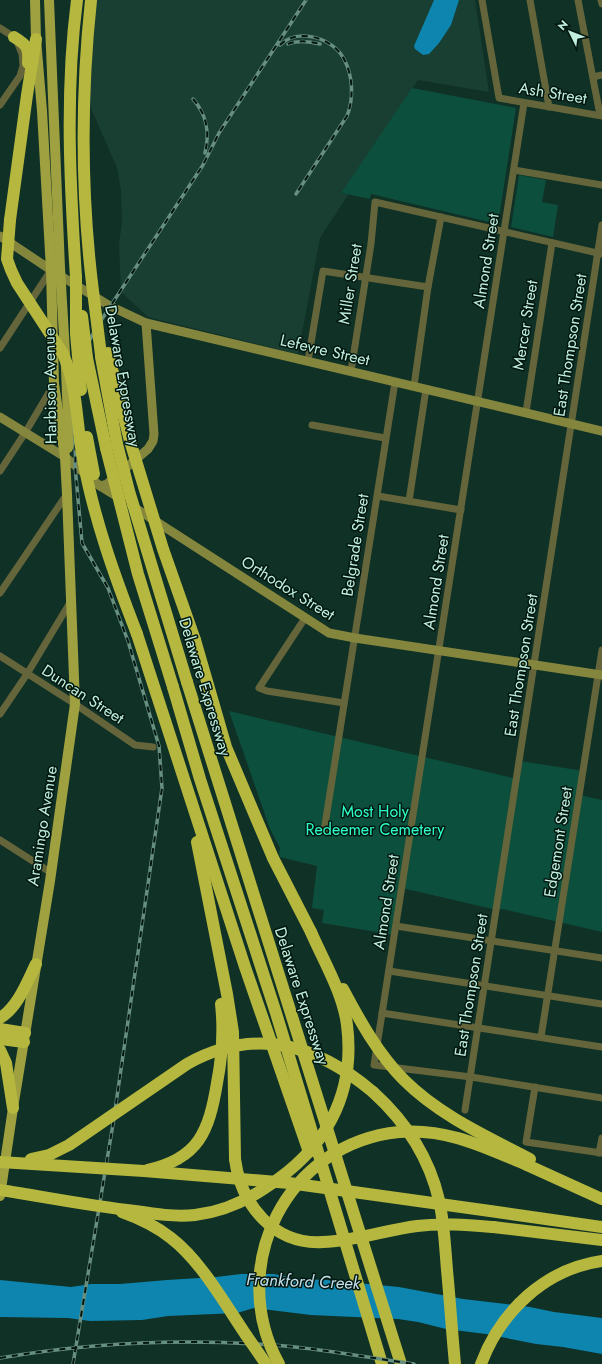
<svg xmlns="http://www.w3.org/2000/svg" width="602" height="1364" font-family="Jost,sans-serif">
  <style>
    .built { fill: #193f32 }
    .green { fill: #0d4f3d }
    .water { fill: #0e85ae }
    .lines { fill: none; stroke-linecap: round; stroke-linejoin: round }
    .street { stroke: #64653a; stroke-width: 7 }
    .secondary { stroke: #85863e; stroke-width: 9 }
    .primary { stroke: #9fa040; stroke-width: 10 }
    .highway { stroke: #b6b73f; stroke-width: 12 }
    .rail-casing { stroke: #678f80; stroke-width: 3.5 }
    .rail { stroke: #021710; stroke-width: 2; stroke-dasharray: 6; stroke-linecap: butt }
    .highway-bridge { stroke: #b6b73f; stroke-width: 12 }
    .labels { text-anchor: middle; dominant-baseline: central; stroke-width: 3; stroke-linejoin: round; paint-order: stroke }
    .street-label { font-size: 16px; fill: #c0efdd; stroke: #021710 }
    .park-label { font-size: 16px; fill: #2efec9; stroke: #021710 }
    .water-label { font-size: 17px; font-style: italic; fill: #c5e0ed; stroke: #021710 }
  </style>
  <rect width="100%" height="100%" fill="#103126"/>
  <path class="built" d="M 96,0 L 475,0 L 489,92 L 418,80 L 341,193 L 348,195 L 320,238 L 298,354 L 148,317 L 121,292 L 119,243 L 122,223 L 121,191 L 117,168 L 90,106 L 86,81 Z"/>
  <g class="green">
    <path d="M 412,88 L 516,108 L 498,224 L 371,194 L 370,199 L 341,193 Z"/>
    <path d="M 519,175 L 546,180 L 542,202 L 558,205 L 553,237 L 511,227 Z"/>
    <path d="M 229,711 L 517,779 L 520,761 L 584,771 L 580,795 L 602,800 L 602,932 L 503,909 L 497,910 L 402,888 L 395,935 L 322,923 L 324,910 L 312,908 L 317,866 L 280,857 L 279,854 L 280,848 L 270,829 Z"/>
  </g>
  <g class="water">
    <path d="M 434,0 L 459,0 L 451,25 L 439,43 L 429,54 L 423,55 L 415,49 L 414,46 Z"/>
    <path d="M 241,1274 L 274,1274 L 297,1279 L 327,1280 L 399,1287 L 463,1299 L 530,1307 L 554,1312 L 602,1318 L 602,1354 L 563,1347 L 536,1344 L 486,1334 L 446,1329 L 418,1322 L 398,1319 L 311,1315 L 254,1308 L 237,1313 L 168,1316 L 142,1320 L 90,1321 L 68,1318 L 0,1317 L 0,1280 L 71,1287 L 91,1284 L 120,1284 L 167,1280 L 216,1277 Z"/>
  </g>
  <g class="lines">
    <g class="street">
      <path d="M 482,0 L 499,98 L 602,116"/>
      <path d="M 530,0 L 549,107"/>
      <path d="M 578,0 L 600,115"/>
      <path d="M 601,0 L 602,4"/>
      <path d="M 0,28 L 14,37 L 18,44 L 22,54 L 23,66 L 20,76 L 0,105"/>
      <path d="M 593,77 L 602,75"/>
      <path d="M 524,103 L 374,1065 L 471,1077 L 602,1098"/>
      <path d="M 514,170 L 602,185"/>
      <path d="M 0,348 L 51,270"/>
      <path d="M 308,361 L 323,271 L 428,287"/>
      <path d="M 351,371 L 371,244 L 375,202 L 602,254"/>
      <path d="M 414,386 L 428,287 L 441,217"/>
      <path d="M 526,412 L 552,243"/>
      <path d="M 312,425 L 385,438"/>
      <path d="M 0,471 L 25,433 L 54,384"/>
      <path d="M 378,496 L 461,510"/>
      <path d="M 409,501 L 426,389"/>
      <path d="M 0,593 L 67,494"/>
      <path d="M 305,618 L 259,688 L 267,691 L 344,703"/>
      <path d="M 0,656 L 75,704 L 135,745 L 153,747"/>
      <path d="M 0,714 L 27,674 L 71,601"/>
      <path d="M 324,831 L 395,382"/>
      <path d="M 0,840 L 50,872"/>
      <path d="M 396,926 L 602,958"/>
      <path d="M 389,971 L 602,1004"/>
      <path d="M 382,1013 L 602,1047"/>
      <path d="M 541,1037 L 602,650"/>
      <path d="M 535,1087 L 526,1142 L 602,1153"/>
      <path d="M 465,1110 L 602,225"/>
      <path d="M 599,1153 L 602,1138"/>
    </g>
    <g class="secondary">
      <path d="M 0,236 L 51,270 L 110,306 L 146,323 L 602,431"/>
      <path d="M 0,417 L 65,457 L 100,486 L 121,499"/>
      <path d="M 100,486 L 107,484 L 148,449 L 153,441 L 154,434 L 146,323"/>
      <path d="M 132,506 L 329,633 L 355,638 L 602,675"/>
    </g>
    <g class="primary">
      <path d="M 49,0 L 60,268 L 66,369 L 69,445 L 68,448"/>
      <path d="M 0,1196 L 13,1108 L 50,881 L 75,704 L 67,494 L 65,457 L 54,384 L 51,270 L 42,111 L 36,39 L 35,0"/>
    </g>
    <g class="highway">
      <path d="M 91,0 C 81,94 81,189 92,283"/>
      <path d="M 14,37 C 27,45 29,47 28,63"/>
      <path d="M 10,220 L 27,95 L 36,39"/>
      <path d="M 76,277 C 70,185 65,92 77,0"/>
      <path d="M 108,353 L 130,441"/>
      <path d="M 101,357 L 117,444"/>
      <path d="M 87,358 L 106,448"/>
      <path d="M 137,634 L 245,967 L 309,1152"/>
      <path d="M 195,640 L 226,747 L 273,858 L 311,932"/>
      <path d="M 187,682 L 401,1364"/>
      <path d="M 173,687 L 200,779 L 276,1013 L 382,1364"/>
      <path d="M 197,842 L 227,994 L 233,1032 L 235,1159"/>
      <path d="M 0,1018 C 18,1007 27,982 36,964"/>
      <path d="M 0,1029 L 25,1033"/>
      <path d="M 0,1039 L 24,1042"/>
      <path d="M 0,1050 L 6,1063 L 13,1108"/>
      <path d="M 373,1092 C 405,1121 429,1157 439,1200 C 444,1222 445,1246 447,1270 C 450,1301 452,1333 455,1364"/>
      <path d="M 527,1165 L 602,1199"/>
      <path d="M 147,1170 C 199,1159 209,1131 217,1083 C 222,1057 224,1031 221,1004"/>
      <path d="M 490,1211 L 602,1227"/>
      <path d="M 122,1212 C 139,1218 156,1226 171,1238 C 201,1261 225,1304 246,1335"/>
      <path d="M 493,1227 L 602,1240"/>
      <path d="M 481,1364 C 501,1311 545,1269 602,1261"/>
    </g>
    <g class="rail-casing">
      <g id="rail">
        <path d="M 288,44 C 298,40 309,41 320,44"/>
        <path d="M 280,45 C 298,27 333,38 344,59 C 353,76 354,98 347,116 L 296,194"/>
        <path d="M 193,99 C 207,115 210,132 205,153"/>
        <path d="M 0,1358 C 94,1342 190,1338 285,1346 C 328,1350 371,1358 414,1364"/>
        <path d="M 73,1364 L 113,1124 L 162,788 L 159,746 L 128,641 L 108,588 L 82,543 L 75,466 C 77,443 72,419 73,396 C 74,368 86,345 100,322 L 203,165 L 219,133 L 306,0"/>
      </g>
    </g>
    <use href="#rail" class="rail"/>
    <g class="highway-bridge">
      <path d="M 10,220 L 7,259 L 11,270 L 17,283 L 62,352 C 78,385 76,424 83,459 C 94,519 115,577 137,634"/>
      <path d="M 76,277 L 76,334 L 81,390"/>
      <path d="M 92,283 L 101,355"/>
      <path d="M 82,316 L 87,358"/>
      <path d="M 87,437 L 94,474"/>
      <path d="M 130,441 L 163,549 L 195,640"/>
      <path d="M 117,444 L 129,491 L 187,682"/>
      <path d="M 106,448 L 138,574 L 173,687"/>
      <path d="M 343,989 C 360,1021 378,1054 404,1080 C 439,1115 486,1136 530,1159"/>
      <path d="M 31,1159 L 49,1155 L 69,1145 L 187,1064 C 255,1026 316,1044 373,1092"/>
      <path d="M 235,1159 C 241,1205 274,1245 323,1242 C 355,1241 386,1230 417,1226 C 442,1223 467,1225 493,1227"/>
      <path d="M 0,1162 L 144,1171 L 289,1183 L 490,1211"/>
      <path d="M 0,1190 C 45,1197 90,1206 135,1211 C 155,1214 175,1217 195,1215 C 221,1212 244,1202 265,1188 C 324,1151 356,1096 347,1025 C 343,993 324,962 311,932"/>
      <path d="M 246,1335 L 266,1364"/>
      <path d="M 279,1364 C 225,1266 287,1143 399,1132 C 447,1128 484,1147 527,1165"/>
    </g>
  </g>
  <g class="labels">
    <g class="street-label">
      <text transform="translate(553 93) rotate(9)">Ash Street</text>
      <text transform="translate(486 261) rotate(-81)">Almond Street</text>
      <text transform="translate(350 284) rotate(-81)">Miller Street</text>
      <text transform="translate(525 325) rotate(-81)">Mercer Street</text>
      <text transform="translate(570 345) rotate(-81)">East Thompson Street</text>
      <text transform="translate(325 350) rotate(13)">Lefevre Street</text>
      <text transform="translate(123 376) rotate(80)">Delaware Expressway</text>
      <text transform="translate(50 386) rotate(-91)">Harbison Avenue</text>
      <text transform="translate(355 545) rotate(-81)">Belgrade Street</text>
      <text transform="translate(436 582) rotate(-81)">Almond Street</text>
      <text transform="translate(288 588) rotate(32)">Orthodox Street</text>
      <text transform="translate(521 665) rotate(-81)">East Thompson Street</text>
      <text transform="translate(205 687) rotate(73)">Delaware Expressway</text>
      <text transform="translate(83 694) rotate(33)">Duncan Street</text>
      <text transform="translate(42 826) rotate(-81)">Aramingo Avenue</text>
      <text transform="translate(558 842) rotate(-81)">Edgemont Street</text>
      <text transform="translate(386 902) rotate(-81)">Almond Street</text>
      <text transform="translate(471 985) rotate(-81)">East Thompson Street</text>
      <text transform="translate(302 996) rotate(72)">Delaware Expressway</text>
    </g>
    <g class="park-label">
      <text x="375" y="811">Most Holy<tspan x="375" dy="18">Redeemer Cemetery</tspan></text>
    </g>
    <g class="water-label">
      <text transform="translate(303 1281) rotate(2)">Frankford Creek</text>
    </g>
  </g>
  <g transform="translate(570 32) rotate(313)" stroke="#021710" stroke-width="3" paint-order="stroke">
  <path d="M0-3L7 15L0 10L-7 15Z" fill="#c0efdd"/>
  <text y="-6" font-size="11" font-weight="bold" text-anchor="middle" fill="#c0efdd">N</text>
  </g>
</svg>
